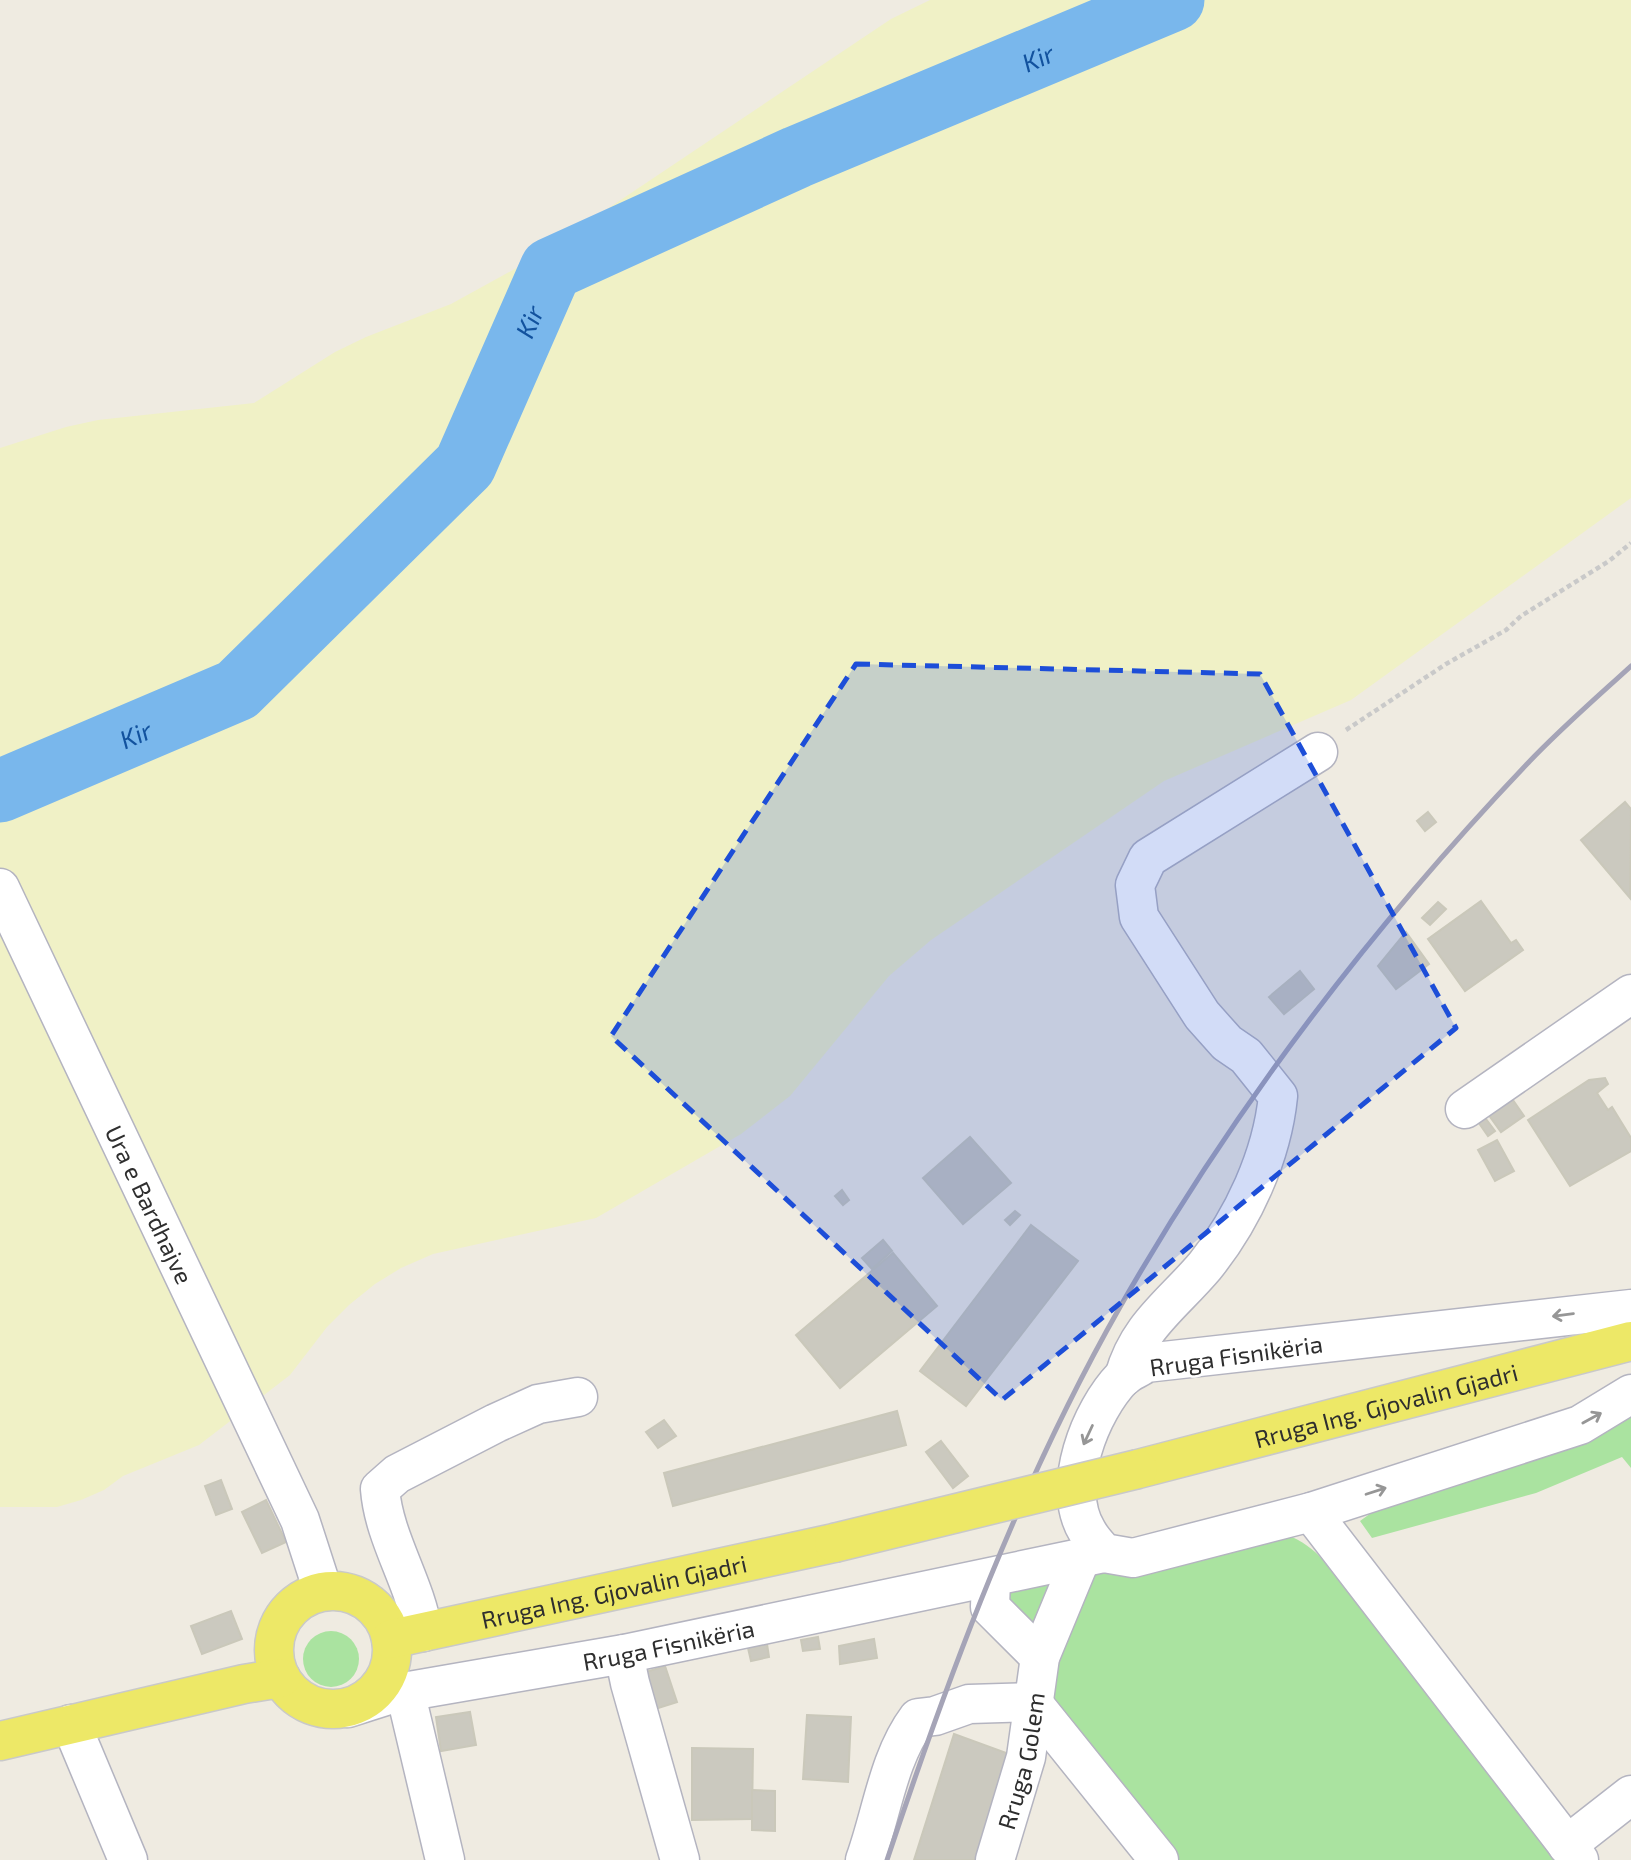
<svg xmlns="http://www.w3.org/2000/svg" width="1631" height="1860" font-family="'Exo 2',sans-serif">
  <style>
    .green { fill: #aae3a0 }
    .sand { fill: #f0f1c6 }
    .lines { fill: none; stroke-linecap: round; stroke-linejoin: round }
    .river { stroke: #79b7ec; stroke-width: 63 }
    .building { fill: #cbc9bf; stroke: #cac8ba; stroke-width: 2 }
    .minor-casing { stroke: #b4b4c0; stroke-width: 41 }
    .major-casing { stroke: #c9c9c9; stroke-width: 41 }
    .path { stroke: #c9c9c9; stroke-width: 4.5; stroke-dasharray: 5 3.5; stroke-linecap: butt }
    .minor { stroke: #fff; stroke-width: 38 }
    .major { stroke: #ede867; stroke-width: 38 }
    .rail { stroke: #a5a4b7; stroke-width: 5 }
    .major-bridge-casing { stroke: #c9c9c9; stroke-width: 41; stroke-linecap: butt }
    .major-bridge { stroke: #ede867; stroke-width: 38 }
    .oneway { stroke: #969696 }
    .marked { fill: #1d4ed8; fill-opacity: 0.2; stroke: #1d4ed8; stroke-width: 5; stroke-dasharray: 14 9; stroke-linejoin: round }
    .labels { text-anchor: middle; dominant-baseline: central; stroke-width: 5; stroke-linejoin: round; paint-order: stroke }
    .street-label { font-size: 24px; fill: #2e2e2e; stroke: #fff }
    .water-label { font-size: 26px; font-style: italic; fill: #12529e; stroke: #fff }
  </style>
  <rect width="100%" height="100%" fill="#efebe1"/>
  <g class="green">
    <path d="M 1631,1413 L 1631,1468 L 1622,1457 L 1536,1493 L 1372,1538 L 1360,1521 L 1385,1503 Z"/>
    <path d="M 1285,1534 C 1321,1548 1327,1568 1352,1594 L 1561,1860 L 1171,1860 L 1034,1691 L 1006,1584 Z"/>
    <circle cx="331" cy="1659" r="28"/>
  </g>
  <path class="sand" d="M 930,0 L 1631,0 L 1631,498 L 1351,700 L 1164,781 L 931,940 L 889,976 L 790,1096 L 741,1134 L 596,1218 L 433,1254 L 401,1268 L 375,1284 L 349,1305 L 327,1327 L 290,1375 L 199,1445 L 123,1476 L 104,1490 L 81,1500 L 57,1507 L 0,1507 L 0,448 L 66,427 L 98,420 L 254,403 L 335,352 L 366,337 L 451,304 L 531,260 L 891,19 Z"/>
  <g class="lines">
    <path class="river" id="s1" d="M 0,791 L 237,690 L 465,465 L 551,269 L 797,157 L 1173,0"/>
  </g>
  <g class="building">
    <path d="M 1625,802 L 1631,809 L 1630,898 L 1581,840 Z"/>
    <path d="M 1428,812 L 1436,822 L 1425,831 L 1417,821 Z"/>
    <path d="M 1481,901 L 1511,943 L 1516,940 L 1523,950 L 1465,991 L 1428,939 Z"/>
    <path d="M 1438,902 L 1446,909 L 1430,925 L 1422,918 Z"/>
    <path d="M 1406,932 L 1429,964 L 1396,989 L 1378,966 Z"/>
    <path d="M 1300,971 L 1314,989 L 1284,1014 L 1269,997 Z"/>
    <path d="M 1605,1078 L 1608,1084 L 1597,1093 L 1608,1110 L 1612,1107 L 1631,1138 L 1631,1151 L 1570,1186 L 1528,1120 L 1589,1080 Z"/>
    <path d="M 1506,1090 L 1524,1116 L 1501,1132 L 1483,1107 Z"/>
    <path d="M 1480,1111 L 1495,1131 L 1488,1136 L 1474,1116 Z"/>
    <path d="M 970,1137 L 1011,1183 L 963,1224 L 923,1178 Z"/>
    <path d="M 1497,1140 L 1514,1171 L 1495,1181 L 1478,1150 Z"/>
    <path d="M 842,1190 L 849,1200 L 843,1205 L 835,1196 Z"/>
    <path d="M 1015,1211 L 1020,1215 L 1010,1225 L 1005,1220 Z"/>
    <path d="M 1031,1225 L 1078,1261 L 966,1406 L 920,1371 Z"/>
    <path d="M 883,1240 L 892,1251 L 872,1269 L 862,1258 Z"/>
    <path d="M 893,1253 L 937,1306 L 840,1388 L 796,1335 Z"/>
    <path d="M 897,1411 L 906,1445 L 673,1506 L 664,1473 Z"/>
    <path d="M 664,1420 L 676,1436 L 658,1448 L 646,1432 Z"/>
    <path d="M 941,1441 L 968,1476 L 953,1488 L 926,1452 Z"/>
    <path d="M 221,1480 L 232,1509 L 216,1515 L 205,1486 Z"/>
    <path d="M 266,1500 L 286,1542 L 262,1553 L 242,1512 Z"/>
    <path d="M 231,1611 L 242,1639 L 202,1654 L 191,1626 Z"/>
    <path d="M 818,1637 L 820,1649 L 803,1651 L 801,1640 Z"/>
    <path d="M 874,1639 L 877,1658 L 840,1664 L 839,1646 Z"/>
    <path d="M 767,1644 L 769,1657 L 751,1661 L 748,1648 Z"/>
    <path d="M 665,1666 L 677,1702 L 655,1709 L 643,1673 Z"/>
    <path d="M 470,1712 L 476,1745 L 441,1751 L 436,1717 Z"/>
    <path d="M 807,1715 L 851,1717 L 848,1782 L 803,1779 Z"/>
    <path d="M 954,1734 L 1012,1755 L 980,1860 L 914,1860 Z"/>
    <path d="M 692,1748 L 753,1749 L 752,1819 L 692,1820 Z"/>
    <path d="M 752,1790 L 775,1791 L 775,1831 L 752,1830 Z"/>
  </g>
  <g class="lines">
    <g class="minor-casing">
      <g id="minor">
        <path id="s2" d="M 0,888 L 300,1520 L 323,1591"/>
        <path d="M 1465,1109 L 1631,994"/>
        <path d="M 1631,1309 L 1146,1363 C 1139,1368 1129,1372 1123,1377 C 1090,1411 1060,1487 1087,1531 C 1091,1539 1098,1546 1104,1553 L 1133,1558 L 1311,1512 L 1580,1425 L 1631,1394"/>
        <path d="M 1124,1377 C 1138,1326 1173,1304 1205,1266 C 1243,1219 1272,1156 1278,1096 L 1246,1056 L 1227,1043 L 1202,1015 L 1139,917 L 1135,885 L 1148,858 L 1318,752"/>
        <path d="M 1311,1512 L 1579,1860"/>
        <path d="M 991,1578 L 990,1607 L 1040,1657"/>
        <path d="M 423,1632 C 415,1582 384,1539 380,1489 L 397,1474 L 496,1423 L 538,1404 L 578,1397"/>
        <path d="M 624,1654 L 630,1683 L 680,1860"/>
        <path d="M 405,1691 L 445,1860"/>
        <path id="s3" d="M 348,1708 L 392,1694 L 624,1654 L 1104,1553"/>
        <path d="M 71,1724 L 128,1860"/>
        <path d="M 1567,1845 L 1631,1795"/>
        <path d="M 865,1860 C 882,1813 888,1758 918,1718 L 935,1716 L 969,1704 L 1032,1702 L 1159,1860"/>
        <path id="s4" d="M 995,1860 L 1026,1757 L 1040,1657 L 1081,1558"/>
      </g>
    </g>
    <g class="major-casing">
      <g id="major">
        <path id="s5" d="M 1138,1469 L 1631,1341"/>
        <circle cx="333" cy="1650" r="59"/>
        <path id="s6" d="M 391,1639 L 834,1543"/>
        <path d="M 0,1741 L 244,1684 L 281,1678"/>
      </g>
    </g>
    <path class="path" d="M 1346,730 L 1446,664 L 1506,630 L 1521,616 L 1609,561 L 1631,543"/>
    <use href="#minor" class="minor"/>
    <use href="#major" class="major"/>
    <path class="rail" d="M 887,1860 C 950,1671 1021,1481 1120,1307 C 1233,1109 1370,929 1527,764 C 1559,730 1596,698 1631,666"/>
    <g class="major-bridge-casing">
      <path id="major-bridge" d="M 834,1543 L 1138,1469"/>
    </g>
    <use href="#major-bridge" class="major-bridge"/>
  </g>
  <defs><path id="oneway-shaft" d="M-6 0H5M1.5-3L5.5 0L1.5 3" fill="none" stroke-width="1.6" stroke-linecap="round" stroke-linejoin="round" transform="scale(1.75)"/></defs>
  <g class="oneway">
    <use href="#oneway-shaft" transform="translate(1563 1315) rotate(173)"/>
    <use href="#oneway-shaft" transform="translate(1592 1418) rotate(-29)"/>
    <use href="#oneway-shaft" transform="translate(1088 1435) rotate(115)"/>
    <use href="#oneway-shaft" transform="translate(1376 1491) rotate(-18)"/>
  </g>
  <path class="marked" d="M 856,664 L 1260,674 L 1456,1028 L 1002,1400 L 611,1036 Z"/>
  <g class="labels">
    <g class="street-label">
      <text stroke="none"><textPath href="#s2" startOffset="350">Ura e Bardhajve</textPath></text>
      <text transform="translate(1236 1355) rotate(-8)">Rruga Fisnikëria</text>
      <text stroke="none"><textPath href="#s5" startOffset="256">Rruga Ing. Gjovalin Gjadri</textPath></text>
      <text stroke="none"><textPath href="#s6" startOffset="228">Rruga Ing. Gjovalin Gjadri</textPath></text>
      <text stroke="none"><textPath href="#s3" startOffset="327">Rruga Fisnikëria</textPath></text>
      <text stroke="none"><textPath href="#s4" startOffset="103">Rruga Golem</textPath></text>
    </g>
    <g class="water-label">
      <text stroke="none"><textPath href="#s1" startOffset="1323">Kir</textPath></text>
      <text stroke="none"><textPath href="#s1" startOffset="735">Kir</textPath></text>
      <text stroke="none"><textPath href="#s1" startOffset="147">Kir</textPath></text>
    </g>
  </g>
</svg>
